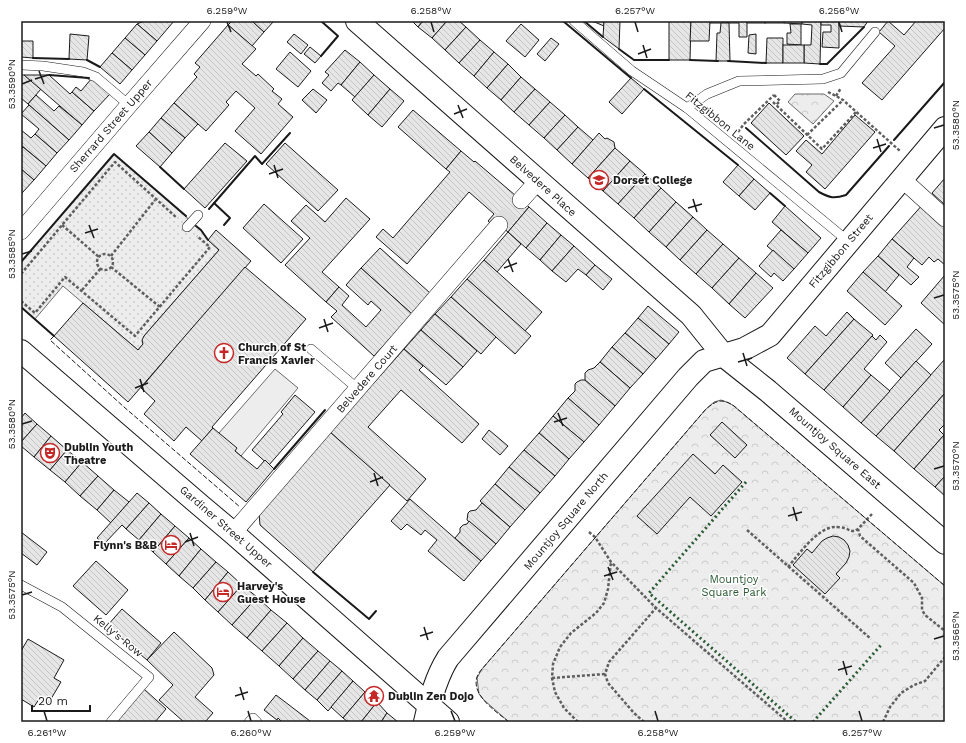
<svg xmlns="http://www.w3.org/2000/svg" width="966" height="743" font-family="'Work Sans',sans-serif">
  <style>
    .grass { fill: #ededed; stroke: #6a6a6a }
    .forest { fill: url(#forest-crowns); stroke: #6a6a6a }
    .garden { fill: url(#garden-dots); stroke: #6a6a6a }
    .building { fill: url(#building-back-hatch); stroke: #1a1a1a }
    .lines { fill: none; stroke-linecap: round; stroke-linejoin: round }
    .street-tunnel { stroke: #ddd; stroke-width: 17; stroke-dasharray: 17 8; stroke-linecap: butt }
    .lane-casing { stroke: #1a1a1a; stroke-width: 10 }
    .street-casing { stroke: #1a1a1a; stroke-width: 18 }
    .secondary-casing { stroke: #1a1a1a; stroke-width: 24 }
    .path { stroke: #5f5f5f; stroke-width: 2.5; stroke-dasharray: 3 2; stroke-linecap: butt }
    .lane { stroke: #fff; stroke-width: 9 }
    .street { stroke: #fff; stroke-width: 17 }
    .secondary { stroke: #fff; stroke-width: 22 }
    .hedge { stroke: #2b5a34; stroke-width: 3; stroke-dasharray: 2 3; stroke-linecap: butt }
    .fence { stroke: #1a1a1a; stroke-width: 1; stroke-dasharray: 5 2; stroke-linecap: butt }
    .wall { stroke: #1a1a1a; stroke-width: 2 }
    .ticks { fill: none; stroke: #1a1a1a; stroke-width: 1.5 }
    .labels { text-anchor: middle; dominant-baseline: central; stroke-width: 3; stroke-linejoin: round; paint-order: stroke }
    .street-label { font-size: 11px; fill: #1a1a1a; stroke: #fff }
    .poi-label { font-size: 11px; font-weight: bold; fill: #1a1a1a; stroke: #fff; text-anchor: start }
    .park-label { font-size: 11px; fill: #2b5a34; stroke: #fff }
    .neatline { fill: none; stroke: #1a1a1a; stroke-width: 1.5 }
    .ticks-label { font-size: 10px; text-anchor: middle; fill: #1a1a1a }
  </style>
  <defs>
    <pattern id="forest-crowns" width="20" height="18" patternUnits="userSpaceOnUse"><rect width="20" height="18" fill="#ededed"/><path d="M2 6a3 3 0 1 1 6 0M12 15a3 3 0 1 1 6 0" fill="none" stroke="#cbcbcb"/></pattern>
    <pattern id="garden-dots" width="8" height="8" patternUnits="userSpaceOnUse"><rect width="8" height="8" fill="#ededed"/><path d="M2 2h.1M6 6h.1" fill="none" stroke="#cbcbcb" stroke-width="1.8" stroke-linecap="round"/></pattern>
    <pattern id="building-back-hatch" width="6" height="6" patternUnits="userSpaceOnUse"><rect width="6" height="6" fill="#e6e6e6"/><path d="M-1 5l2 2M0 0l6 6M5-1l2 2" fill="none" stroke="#c5c5c5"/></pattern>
  </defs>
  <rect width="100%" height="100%" fill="#fff"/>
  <path class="grass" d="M 275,369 L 298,388 L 241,456 L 235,451 L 219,433 Z"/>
  <g class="forest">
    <path d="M 795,94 L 824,94 L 834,101 L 813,124 L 788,102 Z"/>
    <path d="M 721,400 L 729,403 L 734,406 L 945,586 L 945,722 L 509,722 L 484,700 L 479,694 L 477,678 L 482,669 L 706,409 L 714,402 Z"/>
  </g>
  <path class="garden" d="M 114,154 L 192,222 L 201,230 L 208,240 L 219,250 L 144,336 L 143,344 L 138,350 L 63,286 L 35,319 L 21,307 L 21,262 Z"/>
  <g class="building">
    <path d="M 144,21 L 174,21 L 157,41 L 137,24 Z"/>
    <path d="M 232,21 L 252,21 L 264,32 L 252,46 L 228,25 Z"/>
    <path d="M 252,21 L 274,21 L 264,32 Z"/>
    <path d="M 412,21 L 423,21 L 418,27 Z"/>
    <path d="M 423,21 L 447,21 L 432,38 L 418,27 Z"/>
    <path d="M 447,21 L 459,21 L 466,27 L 445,50 L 432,38 Z"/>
    <path d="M 592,21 L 604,21 L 604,26 Z"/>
    <path d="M 604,21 L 620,21 L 619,49 L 603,37 Z"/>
    <path d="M 669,21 L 691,21 L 690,60 L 669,60 Z"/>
    <path d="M 691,21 L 710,21 L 709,41 L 690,41 Z"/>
    <rect x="710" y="21" width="18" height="2"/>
    <path d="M 728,21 L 747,21 L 747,37 L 739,37 L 739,23 L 728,23 Z"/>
    <rect x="747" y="21" width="18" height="2"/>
    <rect x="765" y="21" width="19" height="2"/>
    <path d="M 784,21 L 802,21 L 802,24 L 784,23 Z"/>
    <path d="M 802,21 L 821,21 L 820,64 L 804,63 L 804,45 L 811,45 L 812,25 L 802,24 Z"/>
    <path d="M 821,21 L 839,21 L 839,48 L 822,47 L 823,32 L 831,32 L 831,25 L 821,25 Z"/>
    <path d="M 839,21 L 868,21 L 864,27 L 839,26 Z"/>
    <path d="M 888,21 L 904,35 L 916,21 L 945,21 L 945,28 L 882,100 L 862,83 L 895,46 L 879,32 Z"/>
    <path d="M 721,23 L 729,23 L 730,61 L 716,61 L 717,33 L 720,33 Z"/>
    <path d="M 137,24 L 157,41 L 145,55 L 125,38 Z"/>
    <path d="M 521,24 L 539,40 L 525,57 L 506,41 Z"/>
    <path d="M 790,24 L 801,24 L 801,45 L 787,44 L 787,33 L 791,33 Z"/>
    <path d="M 228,25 L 256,49 L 242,64 L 256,76 L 258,74 L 274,89 L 272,91 L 282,99 L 278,104 L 293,117 L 261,154 L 235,131 L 255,108 L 236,91 L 226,102 L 229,105 L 206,131 L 174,103 L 197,77 L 194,74 L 200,67 L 195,63 Z"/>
    <path d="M 466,27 L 480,40 L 459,63 L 445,50 Z"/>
    <path d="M 70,34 L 89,36 L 87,60 L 69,59 Z"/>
    <path d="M 294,34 L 308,45 L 301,54 L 287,42 Z"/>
    <path d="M 756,34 L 756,54 L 748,53 L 749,35 Z"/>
    <path d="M 125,38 L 145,55 L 132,70 L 112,53 Z"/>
    <path d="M 551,38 L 559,44 L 545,61 L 537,54 Z"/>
    <path d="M 767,38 L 783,38 L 783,63 L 766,63 Z"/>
    <path d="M 480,40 L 494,52 L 474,76 L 459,63 Z"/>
    <path d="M 21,41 L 33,41 L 33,58 L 21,57 Z"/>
    <rect x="783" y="45" width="21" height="18"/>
    <path d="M 310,47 L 321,56 L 315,63 L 304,54 Z"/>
    <path d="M 345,50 L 360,62 L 341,85 L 338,83 L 331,91 L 322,83 L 329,75 L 325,72 Z"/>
    <path d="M 290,52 L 311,71 L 298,87 L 276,69 Z"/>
    <path d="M 494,52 L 508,64 L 487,88 L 474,76 Z"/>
    <path d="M 112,53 L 132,70 L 120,84 L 100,67 Z"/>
    <path d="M 360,62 L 374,75 L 355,97 L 341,85 Z"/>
    <path d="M 508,64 L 521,77 L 501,100 L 487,88 Z"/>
    <path d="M 21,75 L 24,75 L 41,89 L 28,104 L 21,98 Z"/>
    <path d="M 24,75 L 49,75 L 70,94 L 72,92 L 94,111 L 82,125 Z"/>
    <path d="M 374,75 L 390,89 L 368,115 L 352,100 Z"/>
    <path d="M 521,77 L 535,89 L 514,112 L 501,100 Z"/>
    <path d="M 92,78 L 110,94 L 94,111 L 72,92 L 76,87 L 81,91 Z"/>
    <path d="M 631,78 L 644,89 L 622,114 L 609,102 Z"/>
    <path d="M 313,89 L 327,100 L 316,113 L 302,100 Z"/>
    <path d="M 390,89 L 404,101 L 382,127 L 368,115 Z"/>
    <path d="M 535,89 L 550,102 L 529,125 L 514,112 Z"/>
    <path d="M 36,95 L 54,111 L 59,106 L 82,125 L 69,140 L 28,104 Z"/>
    <path d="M 550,102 L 565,115 L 544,138 L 529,125 Z"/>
    <path d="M 174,103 L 198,124 L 185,138 L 161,118 Z"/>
    <path d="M 769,103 L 804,136 L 786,155 L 751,123 Z"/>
    <path d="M 29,105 L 69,140 L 57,153 L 35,134 L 39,129 L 21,114 Z"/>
    <path d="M 413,110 L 461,151 L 446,169 L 398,127 Z"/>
    <path d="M 565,115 L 578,127 L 557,150 L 544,138 Z"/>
    <path d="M 855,115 L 875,132 L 825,189 L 806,172 L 812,165 L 796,151 L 806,140 L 822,154 Z"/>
    <path d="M 161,118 L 185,138 L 172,153 L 149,132 Z"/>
    <path d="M 578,127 L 593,140 L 572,164 L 557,150 Z"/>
    <path d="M 21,130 L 31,138 L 35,134 L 57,153 L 46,166 L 21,145 Z"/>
    <path d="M 149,132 L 172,153 L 160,167 L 136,146 Z"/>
    <path d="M 599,133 L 605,139 L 607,138 L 614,142 L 615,148 L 588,178 L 572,164 Z"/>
    <path d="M 225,143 L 247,161 L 205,208 L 184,189 Z"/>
    <path d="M 285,143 L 338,190 L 318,211 L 266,164 Z"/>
    <path d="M 23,147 L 46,166 L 34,180 L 21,169 L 21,149 Z"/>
    <path d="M 615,148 L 630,161 L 603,191 L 588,178 Z"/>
    <path d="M 461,151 L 474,162 L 475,161 L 529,207 L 508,232 L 498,224 L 495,227 L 488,221 L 494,214 L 469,192 L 407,264 L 376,237 L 383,229 L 393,238 L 450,172 L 446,169 Z"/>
    <path d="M 630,161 L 645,174 L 618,204 L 603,191 Z"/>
    <path d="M 738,165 L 754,179 L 739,196 L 723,182 Z"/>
    <path d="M 21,169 L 34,180 L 22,193 L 21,192 Z"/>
    <path d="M 645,174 L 661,188 L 634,218 L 618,204 Z"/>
    <path d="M 945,178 L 945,205 L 932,193 Z"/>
    <path d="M 754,179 L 770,193 L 755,210 L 739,196 Z"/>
    <path d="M 661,188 L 676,202 L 649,232 L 634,218 Z"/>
    <path d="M 346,198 L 370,219 L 322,272 L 339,287 L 326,302 L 285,265 L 310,238 L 291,221 L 306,205 L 325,222 Z"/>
    <path d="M 676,202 L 693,217 L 666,247 L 649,232 Z"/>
    <path d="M 924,203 L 945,224 L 945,265 L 938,259 L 934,262 L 929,257 L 922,265 L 892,239 Z"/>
    <path d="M 264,204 L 303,239 L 281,263 L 243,228 Z"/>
    <path d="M 785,206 L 821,238 L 808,253 L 772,222 Z"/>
    <path d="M 529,207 L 547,223 L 526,248 L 508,232 Z"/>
    <path d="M 693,217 L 707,230 L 680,260 L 666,247 Z"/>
    <path d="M 547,223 L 561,235 L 540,260 L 526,248 Z"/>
    <path d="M 216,230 L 251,261 L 128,402 L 54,336 L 83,303 L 138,350 L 143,344 L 142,340 L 144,336 L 219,250 L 208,240 Z"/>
    <path d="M 707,230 L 723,244 L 696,274 L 680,260 Z"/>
    <path d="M 781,230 L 808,253 L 794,269 L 767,246 Z"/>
    <path d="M 508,232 L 521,244 L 497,272 L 484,260 Z"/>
    <path d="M 561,235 L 574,246 L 552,271 L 540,260 Z"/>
    <path d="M 892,239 L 914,258 L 907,267 L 919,277 L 911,285 L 878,256 Z"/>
    <path d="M 723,244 L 739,258 L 712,288 L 696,274 Z"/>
    <path d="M 574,246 L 595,265 L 586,275 L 578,269 L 566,282 L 552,271 Z"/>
    <path d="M 380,248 L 430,293 L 412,314 L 361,268 Z"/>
    <path d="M 773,250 L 794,269 L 783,281 L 774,273 L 771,277 L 759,266 Z"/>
    <path d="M 878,256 L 899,275 L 885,292 L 863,272 Z"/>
    <path d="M 739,258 L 756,273 L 729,304 L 712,288 Z"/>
    <path d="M 484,260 L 542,312 L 525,331 L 467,279 Z"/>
    <path d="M 595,265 L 612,279 L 603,290 L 586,275 Z"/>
    <path d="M 245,267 L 306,319 L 212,427 L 213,428 L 202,441 L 186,427 L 174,441 L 144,414 L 155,401 L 141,388 L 179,343 Z"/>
    <path d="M 361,268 L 412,314 L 374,356 L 331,317 L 337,311 L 326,302 L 339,287 L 349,296 L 342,305 L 366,327 L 381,310 L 371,301 L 368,305 L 346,285 Z"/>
    <path d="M 863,272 L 902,306 L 885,325 L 847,291 Z"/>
    <path d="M 756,273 L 773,288 L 745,318 L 729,304 Z"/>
    <path d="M 945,275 L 945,325 L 921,303 Z"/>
    <path d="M 467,279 L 531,336 L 515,354 L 451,297 Z"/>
    <path d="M 451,297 L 496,337 L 481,354 L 435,314 Z"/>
    <path d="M 648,306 L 679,332 L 669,344 L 638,318 Z"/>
    <path d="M 847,312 L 854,319 L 805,374 L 787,358 L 815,326 L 826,336 Z"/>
    <path d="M 435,314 L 477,351 L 463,367 L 421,330 Z"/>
    <path d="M 638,318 L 669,344 L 656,359 L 625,333 Z"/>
    <path d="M 854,319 L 873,335 L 824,390 L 805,374 Z"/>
    <path d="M 916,329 L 932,344 L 901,378 L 885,363 Z"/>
    <path d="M 421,330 L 463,367 L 446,385 L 404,349 Z"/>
    <path d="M 625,333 L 656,359 L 643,374 L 612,347 Z"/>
    <path d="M 880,335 L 887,342 L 864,369 L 871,375 L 843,407 L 824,390 L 872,336 L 876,340 Z"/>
    <path d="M 612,347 L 643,374 L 630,388 L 600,362 Z"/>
    <path d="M 404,349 L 423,366 L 419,370 L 479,424 L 462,443 L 401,390 L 368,427 L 426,479 L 407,501 L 330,432 Z"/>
    <path d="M 945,359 L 945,393 L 894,451 L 876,436 Z"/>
    <path d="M 916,361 L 931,375 L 876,436 L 861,423 Z"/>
    <path d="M 600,362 L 630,388 L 615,406 L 585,380 L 585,373 L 588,370 L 594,368 Z"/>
    <path d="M 871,375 L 890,391 L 861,423 L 843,407 Z"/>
    <path d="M 581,380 L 585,380 L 615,406 L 599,425 L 568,398 L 575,391 L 575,384 L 577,382 Z"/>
    <path d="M 945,393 L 945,424 L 939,430 L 944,435 L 914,469 L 894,451 Z"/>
    <path d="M 295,395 L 315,412 L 269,465 L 252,450 L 283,414 L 281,412 Z"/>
    <path d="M 568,398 L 599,425 L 584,442 L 553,416 Z"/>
    <path d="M 25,413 L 37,424 L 21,442 L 21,418 Z"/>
    <path d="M 553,416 L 584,442 L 569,459 L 539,433 Z"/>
    <path d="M 722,422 L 747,445 L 735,458 L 710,435 Z"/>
    <path d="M 37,424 L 51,436 L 34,457 L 21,446 L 21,442 Z"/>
    <path d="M 213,428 L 237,448 L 235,451 L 257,469 L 265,460 L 274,469 L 246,502 L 190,454 Z"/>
    <path d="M 489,430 L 508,446 L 500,455 L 482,439 Z"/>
    <path d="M 330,432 L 390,485 L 313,572 L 260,525 L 259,513 Z"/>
    <path d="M 539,433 L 569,459 L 555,476 L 524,450 Z"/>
    <path d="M 944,435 L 945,476 L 935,487 L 914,469 Z"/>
    <path d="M 51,436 L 67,450 L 50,470 L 34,457 Z"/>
    <path d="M 67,450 L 82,462 L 65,482 L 50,470 Z"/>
    <path d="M 524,450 L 555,476 L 540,493 L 509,467 Z"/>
    <path d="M 693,454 L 715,474 L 723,465 L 742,482 L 711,516 L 690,497 L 657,534 L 637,516 Z"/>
    <path d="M 82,462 L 98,476 L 80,496 L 65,482 Z"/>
    <path d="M 509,467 L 540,493 L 525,510 L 495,484 Z"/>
    <path d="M 98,476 L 114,490 L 97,510 L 80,496 Z"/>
    <path d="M 945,476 L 945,496 L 935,487 Z"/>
    <path d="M 495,484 L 525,510 L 510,527 L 480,501 Z"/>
    <path d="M 114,490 L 129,502 L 111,523 L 97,510 Z"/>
    <path d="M 137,493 L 149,503 L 126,529 L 122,525 L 104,544 L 97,538 Z"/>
    <path d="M 410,499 L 481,561 L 464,581 L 428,551 L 437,540 L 425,530 L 421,535 L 407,524 L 401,530 L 391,521 Z"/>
    <path d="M 149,503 L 161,514 L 139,540 L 126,529 Z"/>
    <path d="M 482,503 L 510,527 L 496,544 L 467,520 L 468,513 L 470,511 L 476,510 Z"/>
    <path d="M 161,514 L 175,526 L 153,552 L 139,540 Z"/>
    <path d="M 469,521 L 496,544 L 481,561 L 455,538 L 460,532 L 460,528 L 463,525 L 467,524 Z"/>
    <path d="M 175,526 L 189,538 L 166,564 L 153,552 Z"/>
    <path d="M 21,532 L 47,552 L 37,565 L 21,553 Z"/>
    <path d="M 833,536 L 839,537 L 844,540 L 848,545 L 850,551 L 849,557 L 846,563 L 836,574 L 840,578 L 825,594 L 793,565 L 807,549 L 812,553 L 822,541 L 827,538 Z"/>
    <path d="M 189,538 L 201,549 L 179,576 L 166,564 Z"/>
    <path d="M 201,549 L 216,562 L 193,588 L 179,576 Z"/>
    <path d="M 96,561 L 128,590 L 106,615 L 73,586 Z"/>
    <path d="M 216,562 L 228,572 L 205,600 L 193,588 Z"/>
    <path d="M 228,572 L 242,585 L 218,612 L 205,600 Z"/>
    <path d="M 242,585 L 257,597 L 232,625 L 218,612 Z"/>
    <path d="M 257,597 L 271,610 L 247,638 L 232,625 Z"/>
    <path d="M 122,609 L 161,643 L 147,660 L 107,626 Z"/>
    <path d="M 271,610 L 287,623 L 262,651 L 247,638 Z"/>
    <path d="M 287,623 L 303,638 L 279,666 L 262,651 Z"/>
    <path d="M 174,632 L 212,668 L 214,675 L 195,697 L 213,713 L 205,722 L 184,722 L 159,700 L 173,685 L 147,660 Z"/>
    <path d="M 303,638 L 318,651 L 293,679 L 279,666 Z"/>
    <path d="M 28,639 L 64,660 L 54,678 L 61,682 L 48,704 L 39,699 L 34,707 L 21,699 L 21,651 Z"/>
    <path d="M 318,651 L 330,661 L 305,690 L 293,679 Z"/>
    <path d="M 330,661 L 342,671 L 317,700 L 305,690 Z"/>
    <path d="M 342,671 L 353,681 L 328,711 L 317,700 Z"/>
    <path d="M 353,681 L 365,692 L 343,718 L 331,707 Z"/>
    <path d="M 144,689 L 166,709 L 155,722 L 115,722 Z"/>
    <path d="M 365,692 L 377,702 L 361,722 L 348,722 L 343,718 Z"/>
    <path d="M 276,695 L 310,721 L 309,722 L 282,722 L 278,718 L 277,720 L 264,710 Z"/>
    <path d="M 377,702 L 387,713 L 381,722 L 361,722 Z"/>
    <path d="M 387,713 L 398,722 L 381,722 Z"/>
  </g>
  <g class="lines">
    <path class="street-tunnel" d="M 499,225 L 521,200"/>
    <g class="lane-casing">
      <g id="lane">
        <path d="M 574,21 L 632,71 L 687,108 L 849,242"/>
        <path d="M 21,65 L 43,66 L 83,72 L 96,77 L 129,105"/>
        <path d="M 687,108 L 707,94 L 739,81 L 823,79 L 841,73 L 875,32"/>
        <path d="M 187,227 L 198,215"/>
        <path d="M 311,349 L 358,389"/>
        <path d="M 21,585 L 62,607 L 149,677 L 111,722"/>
        <path d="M 249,722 L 253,718 L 257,722"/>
      </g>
    </g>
    <g class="street-casing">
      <g id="street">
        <path d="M 902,179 L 945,218"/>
        <path d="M 521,200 L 538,181"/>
        <path d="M 21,231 L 129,105 L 202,21"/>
        <path d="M 233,533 L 499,225"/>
      </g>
    </g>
    <g class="secondary-casing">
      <g id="secondary">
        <path d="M 357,21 L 691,315 L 724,356 L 768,391 L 945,543"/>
        <path d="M 21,351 L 201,506 L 233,533 L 448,722"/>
        <path d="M 425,722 C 430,700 436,677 448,658 L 688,377 L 704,361 L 744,349 L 770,335 L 945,128"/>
      </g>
    </g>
    <g class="path">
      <path d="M 828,92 L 836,96 L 843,100 L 900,151"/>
      <path d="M 774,95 L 780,101 L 776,105"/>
      <path d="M 836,96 L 841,88"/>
      <path d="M 773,102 L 822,149 L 856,112"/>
      <path d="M 738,132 L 744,124 L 774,95"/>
      <path d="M 807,135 L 843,100"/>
      <path d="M 62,225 L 99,257"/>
      <circle cx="105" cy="262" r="8"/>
      <path d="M 111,256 L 155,200"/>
      <path d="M 111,267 L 160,307"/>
      <path d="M 21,274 L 115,162 L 177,218"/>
      <path d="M 82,290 L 101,268"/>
      <path d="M 21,301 L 35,313 L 65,277 L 135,336 L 210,247 L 197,236"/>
      <path d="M 872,514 L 858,529 L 860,536 L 914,583 L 922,598 L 922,610 L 925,615 L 945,631"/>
      <path d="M 747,530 L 871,639"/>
      <path d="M 589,532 L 595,537 L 611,562 L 656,608 L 788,722"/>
      <path d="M 788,567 C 799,554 818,527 835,527 C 837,527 842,527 844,528 C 851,530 851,533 858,529"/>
      <path d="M 552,678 L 605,674"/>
      <path d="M 578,722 L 564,708 L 555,692 L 552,678 L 553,664 L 560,647 L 571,633 L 596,613 L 604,603 L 608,589 L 611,562"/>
      <path d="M 644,722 L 634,713 L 608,683 L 605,674 L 609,662 L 656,608"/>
      <path d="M 883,722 L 890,707 L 901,693 L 914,685 L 925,681 L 945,657"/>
    </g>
    <use href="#lane" class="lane"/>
    <use href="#street" class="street"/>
    <use href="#secondary" class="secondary"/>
    <g class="hedge">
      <path d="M 746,482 L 649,593 L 796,722"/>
      <path d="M 813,722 L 882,644"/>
    </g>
    <g class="fence">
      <path d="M 54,336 L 50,340 L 124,407 L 240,507"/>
      <path d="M 509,722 C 497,712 471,696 477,677 C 478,674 480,671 482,669 L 706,409 C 717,400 722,398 734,406 L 945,586"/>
    </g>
    <g class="wall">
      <path d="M 563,21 L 631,78"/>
      <path d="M 584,21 L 603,37"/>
      <path d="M 619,49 L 634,60 L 669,60"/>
      <path d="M 321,56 L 338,36 L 321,21"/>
      <path d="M 33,58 L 69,59"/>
      <path d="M 87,60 L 100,67"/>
      <path d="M 690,60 L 718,61"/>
      <path d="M 728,61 L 766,63"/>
      <path d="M 820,64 L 827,64 L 864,27"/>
      <path d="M 49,75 L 89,78"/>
      <path d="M 644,89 L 738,165"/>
      <path d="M 746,128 L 819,192 C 830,198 834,199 846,195 L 889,146"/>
      <path d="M 894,140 L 945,82"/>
      <path d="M 160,167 L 184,189"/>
      <path d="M 770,193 L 785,206"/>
      <path d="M 214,203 L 230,218 L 224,225"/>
      <path d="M 209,209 L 255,156 L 262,164 L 290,133"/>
      <path d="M 196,226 L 201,230 L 208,240"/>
      <path d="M 21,262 L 114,154 L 186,216"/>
      <path d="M 21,307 L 54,336"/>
      <path d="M 274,469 L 325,410"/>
      <path d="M 313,572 L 369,619 L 376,611"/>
    </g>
  </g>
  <path class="ticks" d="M 227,22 L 231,32M 431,22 L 434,32M 635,22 L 638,32M 839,22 L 842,32M 643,45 L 647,58M 638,54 L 651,49M 39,71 L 44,84M 35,79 L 48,75M 22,84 L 32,80M 458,105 L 463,118M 454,114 L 467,109M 934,128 L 944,125M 877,139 L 881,152M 873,148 L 886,144M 274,165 L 278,178M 269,174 L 283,169M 693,199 L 697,212M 688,208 L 702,204M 89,225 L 94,238M 85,233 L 98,229M 22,254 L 32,251M 508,259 L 513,272M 504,268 L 517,263M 934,298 L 944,295M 324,319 L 328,332M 319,328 L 333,323M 743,353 L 747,366M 738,362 L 752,358M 140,379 L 144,392M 135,388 L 148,383M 558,413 L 563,426M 554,422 L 567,418M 22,424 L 32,421M 934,469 L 944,466M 374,473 L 378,486M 370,482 L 383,477M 793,507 L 797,521M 788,516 L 802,512M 190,533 L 194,546M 185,542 L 198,537M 608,567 L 613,580M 604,576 L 617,572M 22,595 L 32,592M 424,627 L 428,640M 420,636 L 433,632M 934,639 L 944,636M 843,661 L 847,675M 838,670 L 852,666M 240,687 L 244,700M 235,696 L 248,692M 44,711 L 47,721M 248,711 L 251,721M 451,711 L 455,721M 655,711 L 658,721M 859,711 L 862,721"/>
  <defs>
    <g id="university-ring" transform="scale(1)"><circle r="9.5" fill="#fff" stroke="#c62828" stroke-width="1.5"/><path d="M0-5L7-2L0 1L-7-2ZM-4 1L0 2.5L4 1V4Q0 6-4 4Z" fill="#c62828"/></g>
    <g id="church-ring" transform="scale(1)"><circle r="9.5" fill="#fff" stroke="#c62828" stroke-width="1.5"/><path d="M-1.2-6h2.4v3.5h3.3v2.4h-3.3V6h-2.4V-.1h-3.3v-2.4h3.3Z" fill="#c62828"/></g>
    <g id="theatre-ring" transform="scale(1)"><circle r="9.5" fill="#fff" stroke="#c62828" stroke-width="1.5"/><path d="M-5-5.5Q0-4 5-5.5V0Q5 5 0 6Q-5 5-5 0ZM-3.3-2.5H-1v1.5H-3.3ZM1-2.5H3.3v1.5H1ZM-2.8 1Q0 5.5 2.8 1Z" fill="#c62828"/></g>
    <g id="hotel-ring" transform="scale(1)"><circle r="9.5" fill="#fff" stroke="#c62828" stroke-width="1.5"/><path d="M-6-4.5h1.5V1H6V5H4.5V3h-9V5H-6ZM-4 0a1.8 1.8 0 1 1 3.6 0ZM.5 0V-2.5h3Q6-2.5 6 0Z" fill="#c62828"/></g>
    <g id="temple-ring" transform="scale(1)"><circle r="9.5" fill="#fff" stroke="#c62828" stroke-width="1.5"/><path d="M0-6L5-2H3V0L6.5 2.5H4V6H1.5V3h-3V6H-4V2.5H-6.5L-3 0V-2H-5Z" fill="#c62828"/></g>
  </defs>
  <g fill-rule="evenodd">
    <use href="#university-ring" x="599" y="180"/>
    <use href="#church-ring" x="224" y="353"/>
    <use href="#theatre-ring" x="50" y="453"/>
    <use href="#hotel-ring" x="171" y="545"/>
    <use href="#hotel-ring" x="223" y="592"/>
    <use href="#temple-ring" x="374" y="696"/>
  </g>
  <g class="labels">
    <g class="street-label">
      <text transform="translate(720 121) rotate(39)">Fitzgibbon Lane</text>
      <text transform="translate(111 126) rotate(-49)">Sherrard Street Upper</text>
      <text transform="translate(543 186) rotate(42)">Belvedere Place</text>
      <text transform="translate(841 251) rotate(-50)">Fitzgibbon Street</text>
      <text transform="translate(367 379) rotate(-49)">Belvedere Court</text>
      <text transform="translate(835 448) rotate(41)">Mountjoy Square East</text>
      <text transform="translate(566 521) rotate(-50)">Mountjoy Square North</text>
      <text transform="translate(226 527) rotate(41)">Gardiner Street Upper</text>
      <text transform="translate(118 636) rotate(39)">Kelly's Row</text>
    </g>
    <g class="poi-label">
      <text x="613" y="180">Dorset College</text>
      <text x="238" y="347">Church of St<tspan x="238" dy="13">Francis Xavier</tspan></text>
      <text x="64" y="447">Dublin Youth<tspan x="64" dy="13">Theatre</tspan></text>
      <text x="157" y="545" text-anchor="end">Flynn's B&amp;B</text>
      <text x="237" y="586">Harvey's<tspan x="237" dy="13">Guest House</tspan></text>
      <text x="388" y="696">Dublin Zen Dojo</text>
    </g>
    <g class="park-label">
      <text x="734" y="579">Mountjoy<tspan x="734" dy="13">Square Park</tspan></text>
    </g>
  </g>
  <rect width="966" height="743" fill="none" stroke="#ffffff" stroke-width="44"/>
  <path d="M32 705v6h58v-6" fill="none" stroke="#1a1a1a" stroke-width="2"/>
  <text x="38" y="705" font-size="12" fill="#1a1a1a" stroke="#ffffff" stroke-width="3" paint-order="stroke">20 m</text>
  <rect x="22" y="22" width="922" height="699" class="neatline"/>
  <g class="ticks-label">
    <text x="227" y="14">6.259°W</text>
    <text x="431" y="14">6.258°W</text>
    <text x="635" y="14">6.257°W</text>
    <text x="839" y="14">6.256°W</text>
    <text transform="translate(11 84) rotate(-90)" y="4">53.3590°N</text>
    <text transform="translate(955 125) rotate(-90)" y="4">53.3580°N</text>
    <text transform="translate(11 254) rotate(-90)" y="4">53.3585°N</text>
    <text transform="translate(955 295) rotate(-90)" y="4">53.3575°N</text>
    <text transform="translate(11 424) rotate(-90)" y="4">53.3580°N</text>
    <text transform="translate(955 466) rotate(-90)" y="4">53.3570°N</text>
    <text transform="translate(11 595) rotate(-90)" y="4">53.3575°N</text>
    <text transform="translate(955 636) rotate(-90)" y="4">53.3565°N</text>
    <text x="47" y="736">6.261°W</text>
    <text x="251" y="736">6.260°W</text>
    <text x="455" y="736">6.259°W</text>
    <text x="658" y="736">6.258°W</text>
    <text x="862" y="736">6.257°W</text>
  </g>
</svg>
